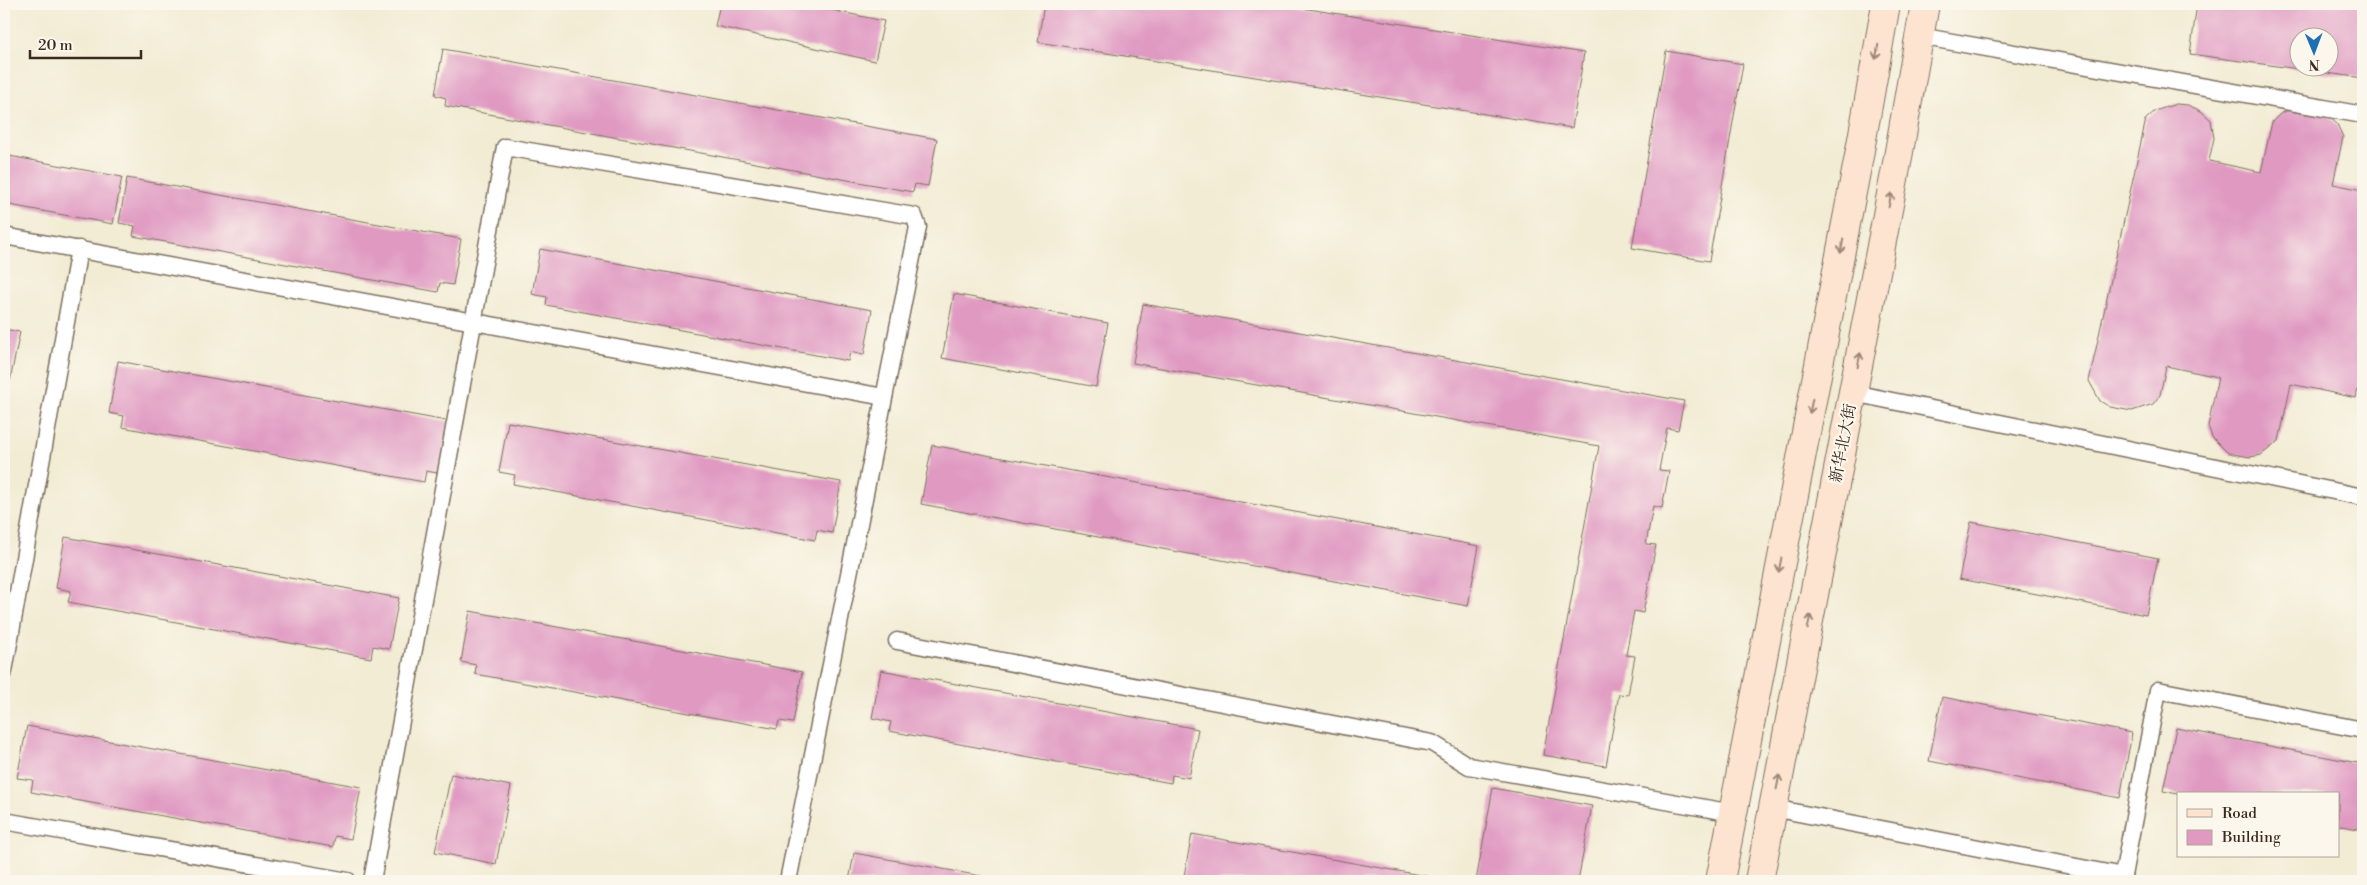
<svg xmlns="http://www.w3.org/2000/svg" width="2367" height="885" font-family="'Libre Bodoni','Noto Serif SC',serif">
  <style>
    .building { fill: #e09ac2; fill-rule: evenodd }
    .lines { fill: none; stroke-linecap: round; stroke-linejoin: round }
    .service-casing { stroke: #7b6e5e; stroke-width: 19 }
    .secondary-casing { stroke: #7b6e5e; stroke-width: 30 }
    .service { stroke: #fff; stroke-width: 16 }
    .secondary { stroke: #fde4d0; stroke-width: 28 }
    .oneway { stroke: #9c8777 }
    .labels { text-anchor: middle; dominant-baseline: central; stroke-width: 4.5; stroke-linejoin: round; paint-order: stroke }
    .street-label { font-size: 16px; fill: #3b2a1e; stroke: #fbf7ec }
  </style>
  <rect width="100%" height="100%" fill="#fbf7ec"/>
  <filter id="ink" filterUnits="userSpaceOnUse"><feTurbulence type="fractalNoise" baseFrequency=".02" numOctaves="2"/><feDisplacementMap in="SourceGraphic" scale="10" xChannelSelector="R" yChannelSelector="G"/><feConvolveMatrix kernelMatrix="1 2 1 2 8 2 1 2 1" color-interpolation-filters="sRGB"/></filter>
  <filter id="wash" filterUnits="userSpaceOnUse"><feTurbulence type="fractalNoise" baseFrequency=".0096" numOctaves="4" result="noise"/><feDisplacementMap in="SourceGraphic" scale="20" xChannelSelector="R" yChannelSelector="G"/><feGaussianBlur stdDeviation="1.12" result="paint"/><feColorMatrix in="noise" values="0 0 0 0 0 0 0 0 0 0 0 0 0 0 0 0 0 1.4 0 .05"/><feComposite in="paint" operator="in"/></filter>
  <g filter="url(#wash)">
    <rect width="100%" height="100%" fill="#f2ecd4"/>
    <g id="blocks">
      <g class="building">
        <path d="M 720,4 L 802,4 L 884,21 L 875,61 L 715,26 Z"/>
        <path d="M 1044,4 L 1277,4 L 1584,53 L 1572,128 L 1038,42 Z"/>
        <path d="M 2197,4 L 2363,4 L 2363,78 L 2190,54 ZM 2300,38 L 2330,38 L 2330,68 L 2300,68 Z"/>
        <path d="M 443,49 L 937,139 L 928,186 L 915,184 L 913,192 L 445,106 L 446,98 L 435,95 Z"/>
        <path d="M 1666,51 L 1743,64 L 1709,261 L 1632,248 Z"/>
        <path d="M 2176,104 L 2188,105 L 2201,111 L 2211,120 L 2214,138 L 2209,161 L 2261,172 L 2272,122 L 2280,114 L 2290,109 L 2326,114 L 2337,124 L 2343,137 L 2333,184 L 2363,190 L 2363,364 L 2356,398 L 2291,384 L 2279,441 L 2261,455 L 2250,457 L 2228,453 L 2212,437 L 2208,426 L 2218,377 L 2166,366 L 2160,395 L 2153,404 L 2132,411 L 2110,407 L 2100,401 L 2089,381 L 2146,119 L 2155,111 Z"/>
        <path d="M 4,155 L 122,177 L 113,224 L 4,204 Z"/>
        <path d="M 127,178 L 461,239 L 453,285 L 440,283 L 438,292 L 133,236 L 135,226 L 119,223 Z"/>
        <path d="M 540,249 L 872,310 L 864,355 L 850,352 L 848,361 L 546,305 L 547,297 L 532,294 Z"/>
        <path d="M 954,294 L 1108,323 L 1096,387 L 942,358 Z"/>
        <path d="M 1143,304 L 1684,401 L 1678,430 L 1667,428 L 1659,470 L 1669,471 L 1662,508 L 1653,506 L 1646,544 L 1656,545 L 1643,613 L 1634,611 L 1626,655 L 1635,656 L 1628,695 L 1619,694 L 1606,766 L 1543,755 L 1599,446 L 1133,363 Z"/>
        <path d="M 4,329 L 20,332 L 10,381 L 4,380 Z"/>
        <path d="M 118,361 L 452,422 L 443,474 L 426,471 L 424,482 L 122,427 L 124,416 L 109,413 Z"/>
        <path d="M 508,422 L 841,482 L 832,533 L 817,530 L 815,540 L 513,484 L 515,475 L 499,472 Z"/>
        <path d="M 932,445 L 1479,546 L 1468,606 L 921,504 Z"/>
        <path d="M 1971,522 L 2158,558 L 2146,615 L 1959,579 Z"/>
        <path d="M 65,537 L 399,598 L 389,649 L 373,646 L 371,658 L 68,602 L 71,591 L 56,588 Z"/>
        <path d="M 470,611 L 802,672 L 793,723 L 779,721 L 777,729 L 475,674 L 476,665 L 461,662 Z"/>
        <path d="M 881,670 L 1198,729 L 1189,778 L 1172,775 L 1171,783 L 889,731 L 891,722 L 872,718 Z"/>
        <path d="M 1942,697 L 2132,733 L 2120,798 L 1929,761 Z"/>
        <path d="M 27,726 L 361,787 L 351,839 L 335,836 L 333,847 L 31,792 L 33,780 L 17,778 Z"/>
        <path d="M 2176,728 L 2363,764 L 2363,830 L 2338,825 L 2338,794 L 2178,794 L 2163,791 Z"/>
        <path d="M 451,774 L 511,786 L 496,864 L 435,852 Z"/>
        <path d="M 1493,788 L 1592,806 L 1578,881 L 1476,881 Z"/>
        <path d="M 1192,834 L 1448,880 L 1448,881 L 1183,881 Z"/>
        <path d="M 854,853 L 1003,880 L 1003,881 L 849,881 Z"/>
      </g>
    </g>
  </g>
  <g filter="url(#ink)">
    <use href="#blocks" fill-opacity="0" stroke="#7b6e5e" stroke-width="1"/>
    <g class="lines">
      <g class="service-casing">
        <g id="service">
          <path d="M 1919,36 L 2363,115"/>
          <path d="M 4,236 L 884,397"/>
          <path d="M 1853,393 L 2363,497"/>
          <path d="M 897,641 L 1432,743 L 1469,766 L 1733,813"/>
          <path d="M 4,671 L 79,249"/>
          <path d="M 1773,808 L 2123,876"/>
          <path d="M 4,821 L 348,881"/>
          <path d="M 372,881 L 505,147 L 914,216 L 918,227 L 788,881"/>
          <path d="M 2122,881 L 2158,690 L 2363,730"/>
        </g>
      </g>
      <g class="secondary-casing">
        <g id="secondary">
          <path d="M 1720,881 L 1859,156 L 1886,4"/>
          <path d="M 1759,881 L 1897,163 L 1925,4"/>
        </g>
      </g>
      <use href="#service" class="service"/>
      <use href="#secondary" class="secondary"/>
    </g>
    <defs><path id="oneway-shaft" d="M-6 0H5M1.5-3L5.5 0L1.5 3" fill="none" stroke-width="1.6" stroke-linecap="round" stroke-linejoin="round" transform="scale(1.25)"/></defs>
    <g class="oneway">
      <use href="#oneway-shaft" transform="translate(1877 52) rotate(100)"/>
      <use href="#oneway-shaft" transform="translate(1890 200) rotate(-79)"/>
      <use href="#oneway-shaft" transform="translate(1842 246) rotate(101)"/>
      <use href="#oneway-shaft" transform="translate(1859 360) rotate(-79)"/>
      <use href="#oneway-shaft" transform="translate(1811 406) rotate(101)"/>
      <use href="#oneway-shaft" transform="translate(1780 565) rotate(101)"/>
      <use href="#oneway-shaft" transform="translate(1809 622) rotate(-79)"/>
      <use href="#oneway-shaft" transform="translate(1778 782) rotate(-79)"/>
    </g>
  </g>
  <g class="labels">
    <g class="street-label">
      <text transform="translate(1843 443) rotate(-79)">新华北大街</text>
    </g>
  </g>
  <rect width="2367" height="885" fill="none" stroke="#fbf7ec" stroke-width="20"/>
  <rect x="2177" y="792" width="162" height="65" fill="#fbf7ec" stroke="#aea59a"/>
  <rect x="2187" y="809" width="25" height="8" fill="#fde4d0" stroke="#aea59a"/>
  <text x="2222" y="818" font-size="15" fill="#3b2a1e">Road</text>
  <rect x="2187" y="830" width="25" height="15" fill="#e09ac2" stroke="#aea59a"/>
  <text x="2222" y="842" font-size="15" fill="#3b2a1e">Building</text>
  <g transform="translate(2314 52) rotate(179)"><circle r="24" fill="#fbf7ec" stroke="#aea59a"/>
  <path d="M0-4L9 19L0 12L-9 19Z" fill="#1f6fb2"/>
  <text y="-8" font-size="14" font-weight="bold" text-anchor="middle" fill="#3b2a1e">N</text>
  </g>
  <path d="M30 50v8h111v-8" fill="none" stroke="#3b2a1e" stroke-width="2.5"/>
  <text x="38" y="50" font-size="15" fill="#3b2a1e" stroke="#fbf7ec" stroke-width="4" paint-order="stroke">20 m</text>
</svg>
